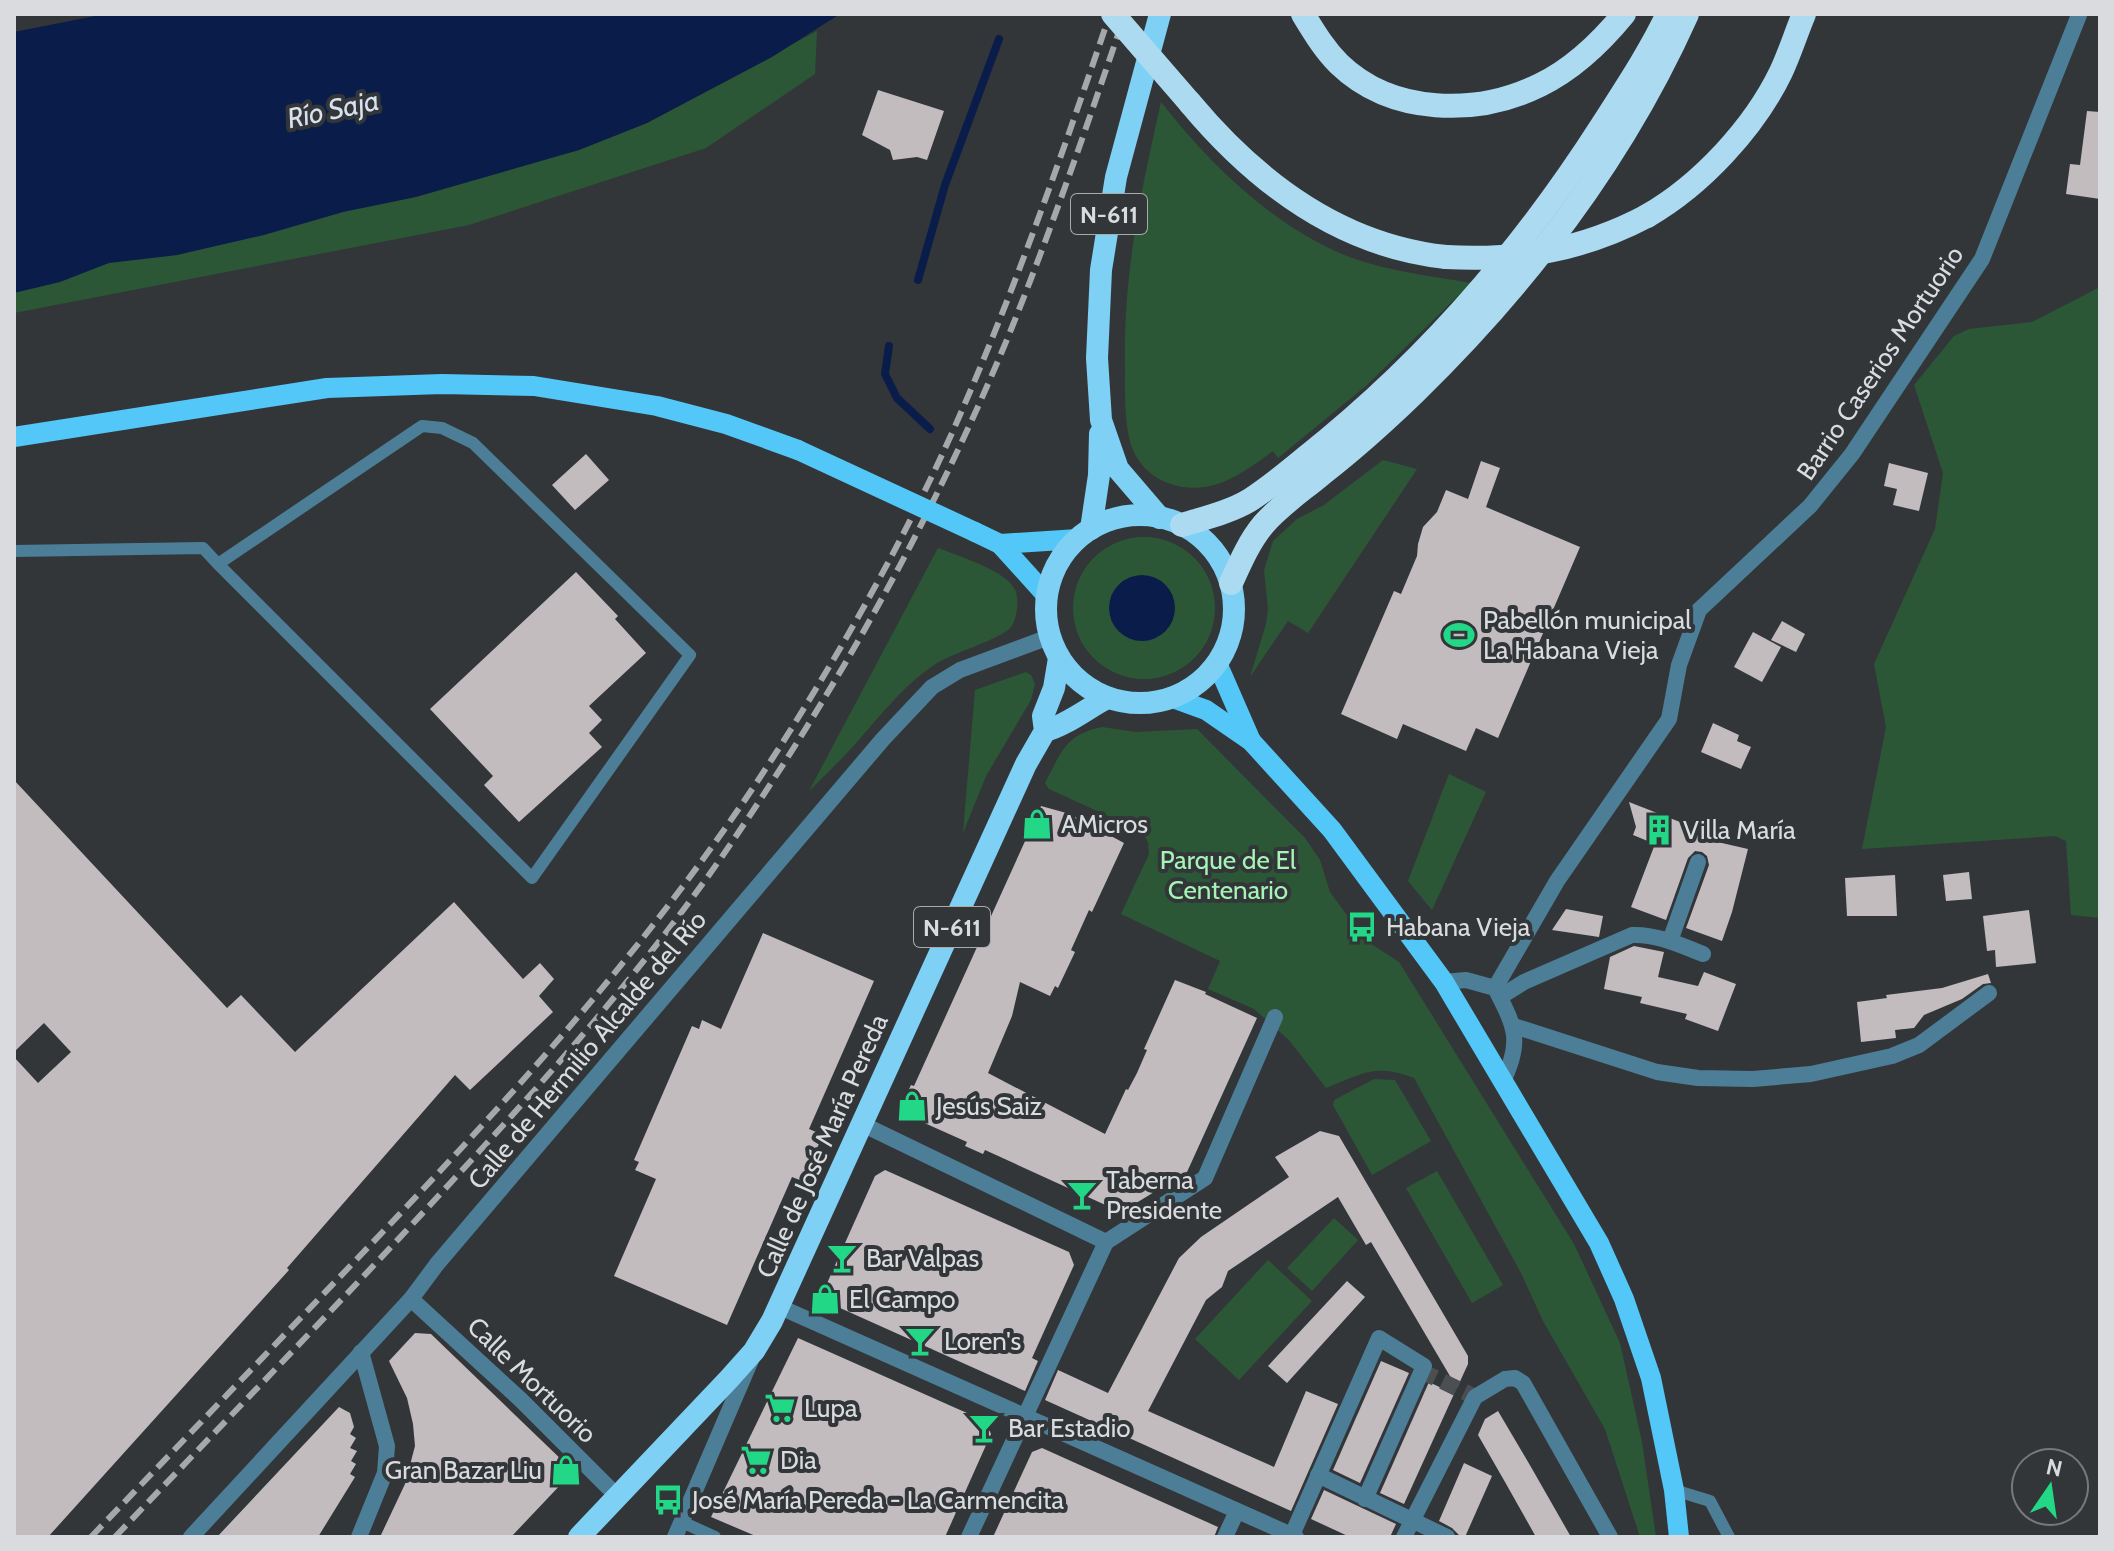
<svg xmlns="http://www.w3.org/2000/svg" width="2114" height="1551" font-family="Cabin,sans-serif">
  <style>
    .green { fill: #2c5736 }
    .water { fill: #0a1d4a }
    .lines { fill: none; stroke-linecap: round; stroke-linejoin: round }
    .stream { stroke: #0a1d4a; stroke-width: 8 }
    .building { fill: #c2bcbf }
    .pedestrian-tunnel { stroke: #4c4f52; stroke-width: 16; stroke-dasharray: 16 8; stroke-linecap: butt }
    .service { stroke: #4c7f97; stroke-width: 12 }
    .pedestrian { stroke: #4c7f97; stroke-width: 16 }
    .minor { stroke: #4c7f97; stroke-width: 16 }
    .primary { stroke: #52c7f8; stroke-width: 20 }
    .trunk { stroke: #7ed0f4; stroke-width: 22 }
    .motorway { stroke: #abdaf1; stroke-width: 24 }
    .rail { stroke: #a6a7aa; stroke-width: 6; stroke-dasharray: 16 8; stroke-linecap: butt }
    .primary-bridge { stroke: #52c7f8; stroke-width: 20 }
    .motorway-bridge { stroke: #abdaf1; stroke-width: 24 }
    .labels { text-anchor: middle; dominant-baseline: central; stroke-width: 8; stroke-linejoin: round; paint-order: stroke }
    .shield { fill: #333639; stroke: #a8aaac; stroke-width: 2 }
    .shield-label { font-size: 24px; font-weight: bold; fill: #dadbde }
    .street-label { font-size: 26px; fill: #dadbde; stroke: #333639 }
    .poi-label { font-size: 26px; fill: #dadbde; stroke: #333639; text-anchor: start }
    .park-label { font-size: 26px; fill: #a5f4b5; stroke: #333639 }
    .water-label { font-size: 28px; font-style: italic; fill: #d9e1f1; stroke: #333639 }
  </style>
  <rect width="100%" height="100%" fill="#333639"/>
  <g class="green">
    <path d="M 817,31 L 815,74 L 706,148 L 469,225 L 14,313 L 14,273 L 177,255 L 579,150 L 647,123 Z"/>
    <path d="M 1161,102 C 1207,161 1265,218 1333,250 C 1375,270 1426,275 1471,283 L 1367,385 L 1278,458 L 1273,451 C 1240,475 1210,498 1168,483 C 1151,477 1137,463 1131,445 C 1124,421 1125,392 1125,367 C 1123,274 1141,191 1161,102 Z"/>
    <path d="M 2100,287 L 2100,918 L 2071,915 L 2066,841 L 2055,836 L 1862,849 L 1886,727 L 1874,664 L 1935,529 L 1943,473 L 1914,385 L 1954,336 L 1969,329 L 2032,322 Z"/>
    <path d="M 1383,460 L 1417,469 L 1308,633 L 1288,621 L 1250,677 L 1266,624 L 1268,609 L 1264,570 L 1273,541 L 1297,519 L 1324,505 Z"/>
    <circle cx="1144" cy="608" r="71"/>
    <path d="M 938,548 C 958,556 1009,571 1016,592 C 1019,602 1017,618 1011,627 C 1002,639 951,653 934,665 C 904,685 880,716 856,743 C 841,760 825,775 809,791 Z"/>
    <path d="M 1026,672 L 1031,675 L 1035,684 L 1031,700 L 986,776 L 963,833 L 975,690 Z"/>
    <path d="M 1102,727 L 1136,732 L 1197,729 L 1305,838 L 1320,860 L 1330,892 L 1365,940 L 1399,962 L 1574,1244 L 1620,1343 L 1642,1442 L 1656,1537 L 1640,1537 L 1605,1429 L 1543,1321 L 1521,1273 L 1414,1078 C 1375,1063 1362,1074 1326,1088 L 1289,1040 L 1254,1009 L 1208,989 L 1220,961 L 1121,914 L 1149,854 L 1148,842 L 1141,831 L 1049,789 L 1045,783 C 1062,751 1065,735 1102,727 Z"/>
    <path d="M 1449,774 L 1486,792 L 1432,910 L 1408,881 Z"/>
    <path d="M 1374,1079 L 1395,1080 L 1431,1141 L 1372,1175 L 1333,1105 L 1334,1100 Z"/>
    <path d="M 1437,1171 L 1503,1285 L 1472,1303 L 1406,1188 Z"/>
    <path d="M 1334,1218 L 1358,1240 L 1312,1291 L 1287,1268 Z"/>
    <path d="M 1268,1260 L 1312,1301 L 1239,1380 L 1195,1339 Z"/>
  </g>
  <g class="water">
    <path d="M 105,14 L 840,14 L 772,57 L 647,123 L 579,150 L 416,197 L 343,212 L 264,235 L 177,255 L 109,263 L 60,282 L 14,293 L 14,32 Z"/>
    <circle cx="1142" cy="608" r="33"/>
  </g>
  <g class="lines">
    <g class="stream">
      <path d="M 918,280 L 945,185 L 999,39"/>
      <path d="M 889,346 L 885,374 L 897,398 L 930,429"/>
    </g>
  </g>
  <g class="building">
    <path d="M 878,90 L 944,111 L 927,160 L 917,157 L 893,160 L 890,150 L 862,135 Z"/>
    <path d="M 2087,111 L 2100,112 L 2100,199 L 2066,194 L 2070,164 L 2080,165 Z"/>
    <path d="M 586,454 L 609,480 L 575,510 L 552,485 Z"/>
    <path d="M 1481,461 L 1500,468 L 1486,507 L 1580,547 L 1498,738 L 1476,728 L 1466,751 L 1403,724 L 1397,739 L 1341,714 L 1394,591 L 1401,594 L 1417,556 L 1418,544 L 1423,527 L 1437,512 L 1446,490 L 1468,499 Z"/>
    <path d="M 1889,463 L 1928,473 L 1919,511 L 1893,505 L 1897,489 L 1884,486 Z"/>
    <path d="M 576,572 L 618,616 L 615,619 L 646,653 L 589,706 L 602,720 L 589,733 L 602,747 L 519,822 L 484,785 L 493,776 L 430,709 Z"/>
    <path d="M 1782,621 L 1805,634 L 1796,652 L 1771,640 Z"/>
    <path d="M 1753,632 L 1781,647 L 1762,682 L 1734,667 Z"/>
    <path d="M 1713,723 L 1739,735 L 1737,741 L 1751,747 L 1741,769 L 1701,752 Z"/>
    <path d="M 14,780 L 227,1008 L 241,995 L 295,1052 L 454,902 L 523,979 L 540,963 L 554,979 L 539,996 L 553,1012 L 470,1090 L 455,1075 L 287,1268 L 289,1270 L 48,1537 L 14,1537 L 14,1057 L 38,1083 L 71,1052 L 44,1023 L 14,1052 Z"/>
    <path d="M 1629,802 L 1703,831 L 1700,838 L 1748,849 L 1732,912 L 1722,941 L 1686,928 L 1709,865 L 1707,856 L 1702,852 L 1695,851 L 1688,858 L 1666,920 L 1631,907 L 1655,844 L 1633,835 L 1636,827 Z"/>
    <path d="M 1041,806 L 1070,814 L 1124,843 L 1092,912 L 1089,910 L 1071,950 L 1075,952 L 1058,988 L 1055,986 L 1050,996 L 1020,982 L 1012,1016 L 988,1073 L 1105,1134 L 1126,1089 L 1128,1090 L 1137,1073 L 1147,1050 L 1144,1049 L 1175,980 L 1206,992 L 1205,994 L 1257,1018 L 1187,1172 L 1128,1208 L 1112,1208 L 985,1150 L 983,1154 L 965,1146 L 967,1142 L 911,1117 L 904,1100 L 911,1085 L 914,1086 Z"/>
    <path d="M 1969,872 L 1972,899 L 1946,901 L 1943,875 Z"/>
    <path d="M 1895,875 L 1897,916 L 1847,916 L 1845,878 Z"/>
    <path d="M 1566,909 L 1603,916 L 1599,937 L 1552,930 Z"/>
    <path d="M 2029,910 L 2036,963 L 1996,967 L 1995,950 L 1987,951 L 1983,916 Z"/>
    <path d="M 763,933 L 874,981 L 809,1129 L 823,1135 L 802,1181 L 792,1177 L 727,1325 L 614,1276 L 656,1179 L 635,1170 L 639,1162 L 634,1160 L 692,1026 L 699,1029 L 702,1020 L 721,1029 Z"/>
    <path d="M 1634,946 L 1664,952 L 1658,977 L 1698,986 L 1704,972 L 1736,984 L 1718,1031 L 1685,1019 L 1687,1014 L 1640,1003 L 1642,997 L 1604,989 L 1610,957 Z"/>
    <path d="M 1988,974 L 1991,983 L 1983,984 L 1962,999 L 1924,1015 L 1914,1028 L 1895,1030 L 1896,1038 L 1861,1042 L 1857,1002 L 1887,998 L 1886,995 L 1942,988 Z"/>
    <path d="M 1320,1131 L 1339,1136 L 1468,1356 L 1468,1364 L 1457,1388 L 1371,1242 L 1366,1245 L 1338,1197 L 1228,1271 L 1222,1287 L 1206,1300 L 1148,1411 L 1274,1467 L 1306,1391 L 1338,1404 L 1291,1511 L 1045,1400 L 1058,1370 L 1108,1393 L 1179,1258 L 1201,1237 L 1289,1177 L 1275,1157 Z"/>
    <path d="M 885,1170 L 1069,1252 L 1074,1265 L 1032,1358 L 1038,1361 L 1025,1391 L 820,1299 L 875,1176 Z"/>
    <path d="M 1347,1281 L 1365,1297 L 1287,1383 L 1268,1366 Z"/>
    <path d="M 415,1333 L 431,1334 L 566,1464 L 565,1480 L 511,1537 L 380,1537 L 405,1484 L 415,1446 L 413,1424 L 407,1398 L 389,1361 Z"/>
    <path d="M 798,1338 L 985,1421 L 991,1434 L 945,1537 L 758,1537 L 711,1517 Z"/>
    <path d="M 1381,1361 L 1409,1373 L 1360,1483 L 1333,1470 Z"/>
    <path d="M 1429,1382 L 1454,1394 L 1404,1504 L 1380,1493 Z"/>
    <path d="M 339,1407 L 350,1413 L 354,1427 L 350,1434 L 356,1438 L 350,1448 L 357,1451 L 351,1461 L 356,1464 L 350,1474 L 355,1477 L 318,1537 L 217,1537 Z"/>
    <path d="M 1498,1411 L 1531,1467 L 1571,1537 L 1536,1537 L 1505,1482 L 1478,1435 L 1485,1419 Z"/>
    <path d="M 1042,1448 L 1218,1527 L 1214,1537 L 993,1537 L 1032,1452 Z"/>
    <path d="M 1464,1463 L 1492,1476 L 1465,1537 L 1461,1537 L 1452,1528 L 1439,1521 Z"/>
    <path d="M 1324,1490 L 1396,1524 L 1390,1537 L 1350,1537 L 1311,1519 Z"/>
  </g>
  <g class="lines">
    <path class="pedestrian-tunnel" d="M 1421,1371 L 1475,1397"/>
    <g class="service">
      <path d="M 14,551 L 203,548 L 218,564 L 532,878 L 690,655 L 473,443 L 442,428 L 422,426 L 218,564"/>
      <path d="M 1674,1490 L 1710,1501 L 1729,1537"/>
      <path d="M 682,1522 L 715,1537"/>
    </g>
    <g class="pedestrian">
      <path d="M 1106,1242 L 1205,1178 L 1275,1017"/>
      <path d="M 359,1537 L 385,1473 L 387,1446 L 361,1352"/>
    </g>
    <g class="minor">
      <path d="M 1670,941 L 1698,862"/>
      <path d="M 1444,982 L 1466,980 L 1495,988 C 1515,1027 1523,1041 1502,1083"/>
      <path d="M 1495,988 L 1557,881 L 1669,719 L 1679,665 L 1699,610 L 1810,506 L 1852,454 L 1982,259 L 2079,15"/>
      <path d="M 1500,997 L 1524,982 L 1632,935 C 1657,934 1680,945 1703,954"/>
      <path d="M 1514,1026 L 1657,1072 L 1698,1078 L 1753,1079 L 1811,1074 L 1892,1056 L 1919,1045 L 1989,993"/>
      <path d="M 862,1124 L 1106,1242 L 969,1537"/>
      <path d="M 411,1299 L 521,1400 L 618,1497"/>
      <path d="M 780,1307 L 1296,1537"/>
      <path d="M 1318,1475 L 1447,1537"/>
      <path d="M 1292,1535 L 1379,1338 L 1424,1366 L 1365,1499"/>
      <path d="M 191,1537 L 411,1299 L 437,1264 L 883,739 L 932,687 L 960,670 L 1049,637"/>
      <path d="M 675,1537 L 751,1360"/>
      <path d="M 1225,1537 L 1237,1511"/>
      <path d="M 1404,1537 L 1475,1397 L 1505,1379 L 1515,1378 L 1523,1383 L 1610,1537"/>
    </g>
    <g class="primary">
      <path d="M 14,437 L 327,388 L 442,384 L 534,386 L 657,406 L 726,424 L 798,450"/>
      <path d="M 975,532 L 1000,544 L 1047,596"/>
      <path d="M 1000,544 L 1078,539"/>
      <path d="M 1217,663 L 1251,741"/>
      <path d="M 1173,698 L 1206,710 L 1251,741 L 1332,830 L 1444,982 L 1599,1243 L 1624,1299 L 1651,1378 L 1674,1490 L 1679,1537"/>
    </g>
    <g class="trunk">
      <circle cx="1140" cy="609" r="94"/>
      <path d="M 1160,518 L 1118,469 L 1101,420 L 1097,358 L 1101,270 L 1116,177 L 1160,14"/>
      <path d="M 1091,529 L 1099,475 L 1100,434"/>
      <path d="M 1045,731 C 1065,726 1088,708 1107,698"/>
      <path d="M 579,1537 L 729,1379 L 754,1351 L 772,1321 L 1026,764 L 1045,731 L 1043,716 L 1054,688 L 1059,658"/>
    </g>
    <g class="motorway">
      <path d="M 1303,14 C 1314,32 1324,49 1339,64 C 1392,115 1477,116 1540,85 C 1573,69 1601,42 1624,14"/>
      <path d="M 1190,103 C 1256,182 1341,246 1446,257"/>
      <path d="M 1647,216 C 1701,185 1754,128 1781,72 C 1790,53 1796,33 1804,14"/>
      <path d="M 1182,525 C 1205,518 1230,512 1250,500 C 1278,482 1302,460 1327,440 C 1436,350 1527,243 1603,124 C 1626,88 1650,52 1668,14"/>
      <path d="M 1231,583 C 1240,563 1249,542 1263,525 C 1280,505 1303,490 1323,473 C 1355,448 1385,421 1414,393 C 1526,284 1623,157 1687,14"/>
    </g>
    <g class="rail">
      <path d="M 91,1537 C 179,1445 267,1353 355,1261 C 506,1103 653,943 772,759 C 839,655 901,546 952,433 C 1013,296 1062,155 1110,14"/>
      <path d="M 115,1537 C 228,1418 343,1300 454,1179 C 548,1077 641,972 721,858 C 834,694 932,521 1008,337 C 1051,231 1088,123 1125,14"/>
    </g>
    <path class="primary-bridge" d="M 798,450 L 975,532"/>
    <g class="motorway-bridge">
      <path d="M 1113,14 L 1190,103"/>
      <path d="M 1446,257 C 1518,261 1583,250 1647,216"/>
    </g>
  </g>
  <defs>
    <g id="stadium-bare" transform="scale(2.4)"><path d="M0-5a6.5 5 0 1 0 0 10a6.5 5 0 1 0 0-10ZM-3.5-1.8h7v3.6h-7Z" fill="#22d887" stroke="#333639" stroke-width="2.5" paint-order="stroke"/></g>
    <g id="shop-bare" transform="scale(2.4)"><path d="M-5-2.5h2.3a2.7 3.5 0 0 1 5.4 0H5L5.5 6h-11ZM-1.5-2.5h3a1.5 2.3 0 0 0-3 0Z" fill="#22d887" stroke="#333639" stroke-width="2.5" paint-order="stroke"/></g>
    <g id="building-bare" transform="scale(2.4)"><path d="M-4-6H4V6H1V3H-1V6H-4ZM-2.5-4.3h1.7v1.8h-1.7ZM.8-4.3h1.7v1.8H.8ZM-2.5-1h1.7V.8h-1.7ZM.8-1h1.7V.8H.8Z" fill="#22d887" stroke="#333639" stroke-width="2.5" paint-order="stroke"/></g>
    <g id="bus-bare" transform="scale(2.4)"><path d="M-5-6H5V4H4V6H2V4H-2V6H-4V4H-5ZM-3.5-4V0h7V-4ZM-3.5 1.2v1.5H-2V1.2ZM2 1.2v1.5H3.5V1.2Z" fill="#22d887" stroke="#333639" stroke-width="2.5" paint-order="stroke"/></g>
    <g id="bar-bare" transform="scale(2.4)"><path d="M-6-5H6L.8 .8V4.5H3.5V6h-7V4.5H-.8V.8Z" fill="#22d887" stroke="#333639" stroke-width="2.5" paint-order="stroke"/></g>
    <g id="supermarket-bare" transform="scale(2.4)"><path d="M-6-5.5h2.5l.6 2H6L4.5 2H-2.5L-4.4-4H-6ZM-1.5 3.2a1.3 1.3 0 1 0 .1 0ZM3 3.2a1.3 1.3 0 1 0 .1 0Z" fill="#22d887" stroke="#333639" stroke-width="2.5" paint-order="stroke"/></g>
  </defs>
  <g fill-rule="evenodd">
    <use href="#stadium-bare" x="1459" y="635"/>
    <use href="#shop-bare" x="1037" y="824"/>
    <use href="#building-bare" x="1659" y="830"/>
    <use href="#bus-bare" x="1362" y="927"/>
    <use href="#shop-bare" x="912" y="1106"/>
    <use href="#bar-bare" x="1082" y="1195"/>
    <use href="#bar-bare" x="842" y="1258"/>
    <use href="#shop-bare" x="825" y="1299"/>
    <use href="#bar-bare" x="920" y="1341"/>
    <use href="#supermarket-bare" x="780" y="1408"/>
    <use href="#bar-bare" x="984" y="1428"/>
    <use href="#supermarket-bare" x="756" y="1460"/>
    <use href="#shop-bare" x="566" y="1470"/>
    <use href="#bus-bare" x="668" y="1500"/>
  </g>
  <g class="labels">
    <g class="shield">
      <rect x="1071" y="194" width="76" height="40" rx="6"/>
      <rect x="914" y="907" width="76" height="40" rx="6"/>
    </g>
    <g class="shield-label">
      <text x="1109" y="214">N-611</text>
      <text x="952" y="927">N-611</text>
    </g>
    <g class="street-label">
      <text transform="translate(1880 363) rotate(-56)">Barrio Caserios Mortuorio</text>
      <text transform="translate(587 1050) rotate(-50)">Calle de Hermilio Alcalde del Río</text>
      <text transform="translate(822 1146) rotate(-66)">Calle de José María Pereda</text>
      <text transform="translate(532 1380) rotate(44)">Calle Mortuorio</text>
    </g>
    <g class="poi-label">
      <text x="1483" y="620">Pabellón municipal<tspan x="1483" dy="30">La Habana Vieja</tspan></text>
      <text x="1061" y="824">AMicros</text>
      <text x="1683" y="830">Villa María</text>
      <text x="1386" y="927">Habana Vieja</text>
      <text x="936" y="1106">Jesús Saiz</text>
      <text x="1106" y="1180">Taberna<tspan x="1106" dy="30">Presidente</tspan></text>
      <text x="866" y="1258">Bar Valpas</text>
      <text x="849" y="1299">El Campo</text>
      <text x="944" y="1341">Loren's</text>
      <text x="804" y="1408">Lupa</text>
      <text x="1008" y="1428">Bar Estadio</text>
      <text x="780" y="1460">Dia</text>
      <text x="542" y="1470" text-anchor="end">Gran Bazar Liu</text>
      <text x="692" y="1500">José María Pereda - La Carmencita</text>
    </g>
    <g class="park-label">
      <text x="1228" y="860">Parque de El<tspan x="1228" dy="30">Centenario</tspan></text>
    </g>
    <g class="water-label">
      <text transform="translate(333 109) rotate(-12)">Río Saja</text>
    </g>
  </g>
  <rect width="2114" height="1551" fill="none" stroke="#dadbde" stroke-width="32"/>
  <g transform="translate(2050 1487) rotate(13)"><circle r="38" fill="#333639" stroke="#76787b" stroke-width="2"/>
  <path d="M0-6L14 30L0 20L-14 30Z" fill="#22d887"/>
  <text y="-12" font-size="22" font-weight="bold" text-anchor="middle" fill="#dadbde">N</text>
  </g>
</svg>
